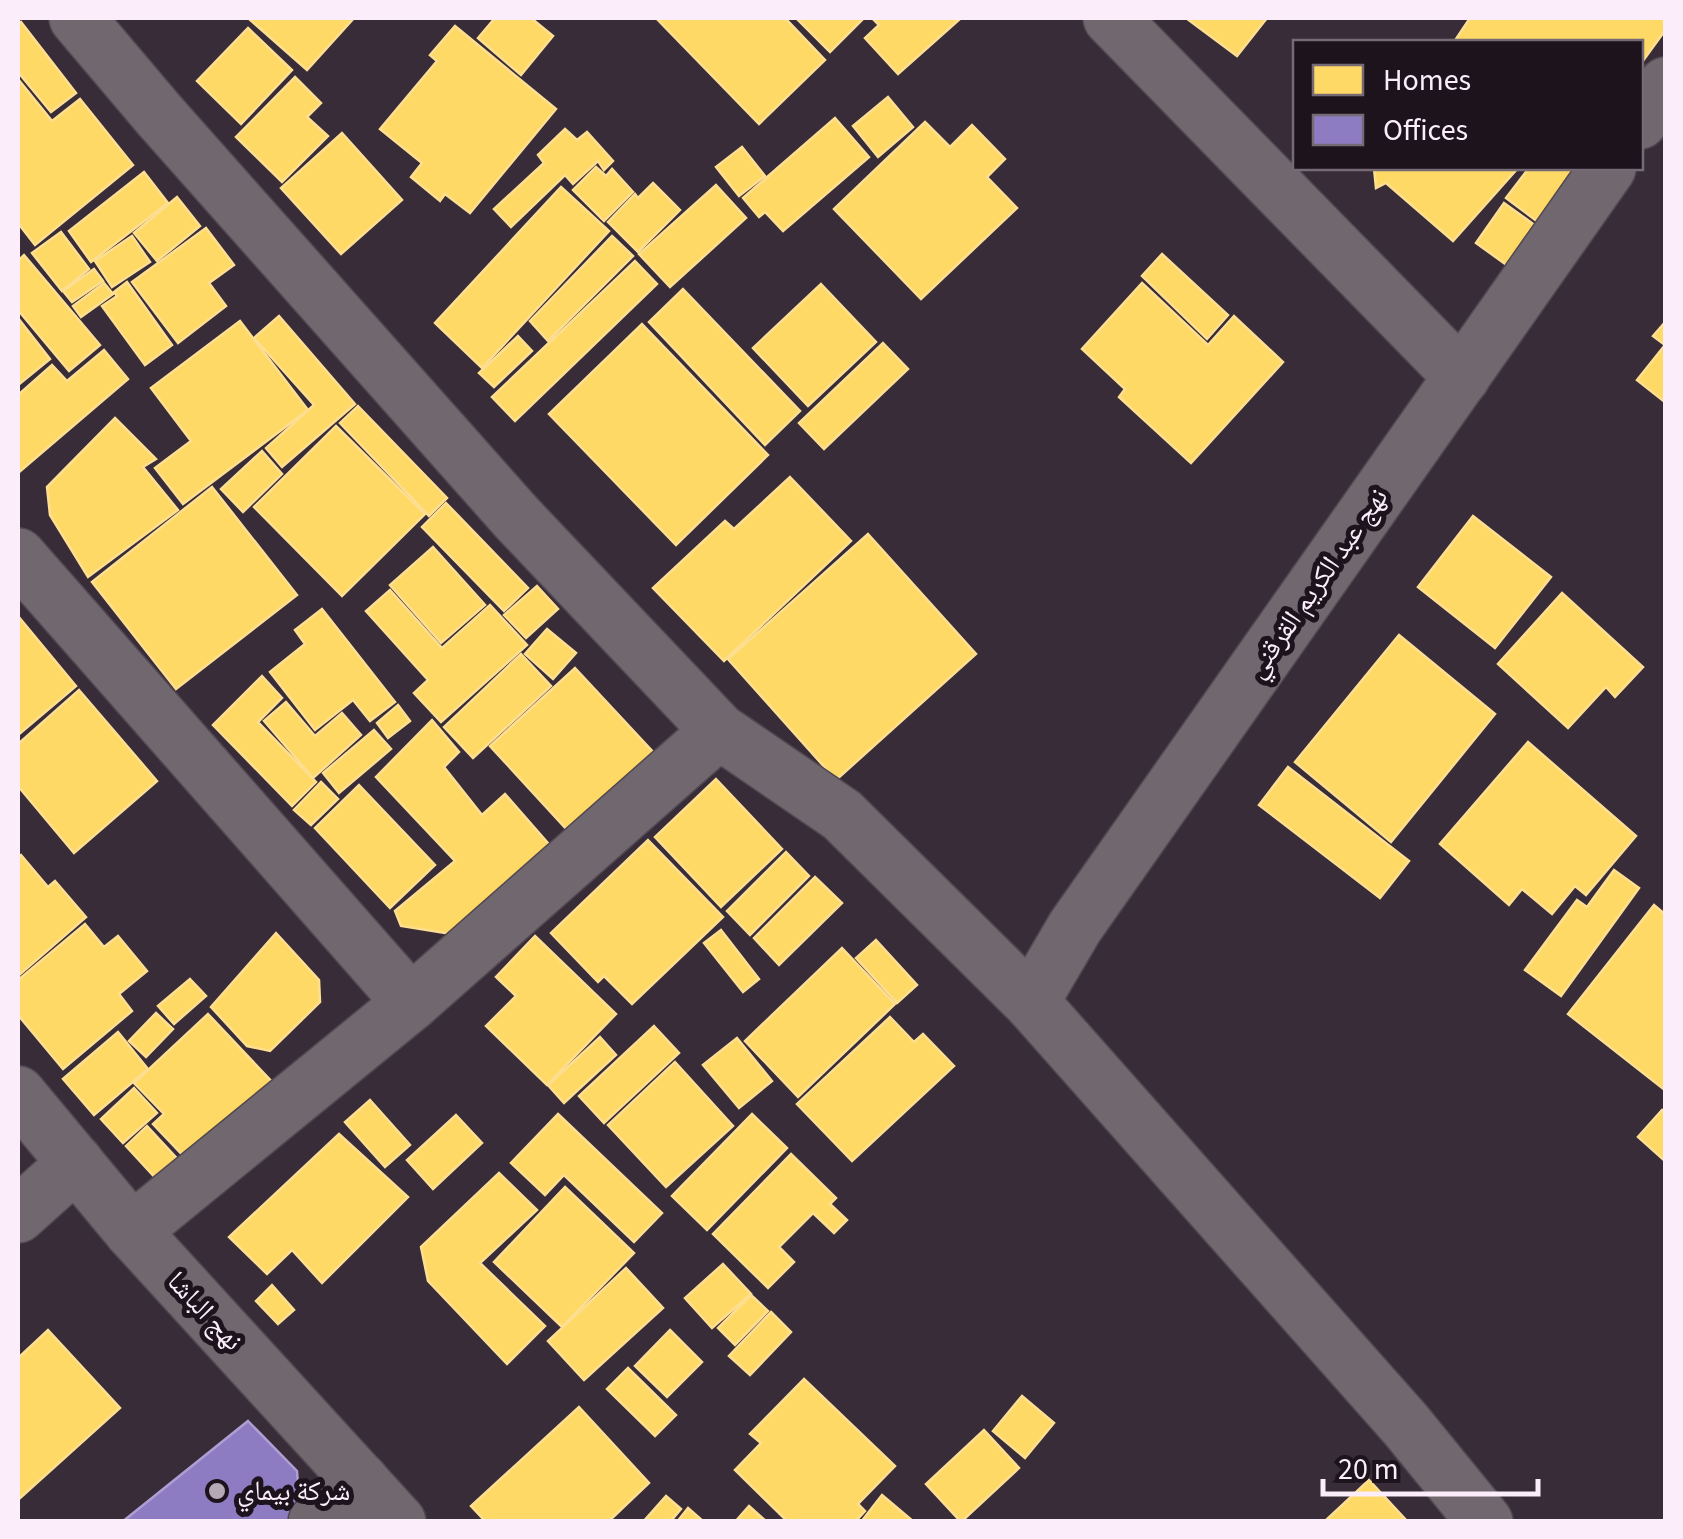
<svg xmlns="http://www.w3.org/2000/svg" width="1683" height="1539" font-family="'Source Sans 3','Noto Naskh Arabic',sans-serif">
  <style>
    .homes { fill: #ffd966; stroke: #fedf92; stroke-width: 2.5 }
    .offices { fill: #8e7cc3; stroke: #af9ed4; stroke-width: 2.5 }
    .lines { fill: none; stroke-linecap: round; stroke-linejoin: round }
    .minor-casing { stroke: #524852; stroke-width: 58 }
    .minor { stroke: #70676f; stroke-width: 55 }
    .poi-dot { fill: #b6a9b6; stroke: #1d131c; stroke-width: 4 }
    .labels { text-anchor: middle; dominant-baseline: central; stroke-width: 10; stroke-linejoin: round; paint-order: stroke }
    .street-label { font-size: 28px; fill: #fbedfa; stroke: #1d131c }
    .poi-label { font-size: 28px; fill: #fbedfa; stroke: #1d131c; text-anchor: start }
  </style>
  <rect width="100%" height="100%" fill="#372c37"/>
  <g class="homes">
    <path d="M 248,18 L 354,18 L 307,70 Z"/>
    <path d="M 495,18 L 531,18 L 553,36 L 521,75 L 478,38 Z"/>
    <path d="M 656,18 L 785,18 L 825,60 L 759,124 Z"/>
    <path d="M 796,18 L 864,18 L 830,52 Z"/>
    <path d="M 872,18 L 961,18 L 898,74 L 865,38 L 879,25 Z"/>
    <path d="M 1186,18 L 1267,18 L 1237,56 Z"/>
    <path d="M 1470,18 L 1666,18 L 1666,29 L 1640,65 L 1640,42 L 1454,42 Z"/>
    <path d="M 21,22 L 76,93 L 51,112 L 18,72 L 18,24 Z"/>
    <path d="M 455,26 L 556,109 L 470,213 L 445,194 L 440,201 L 411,177 L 422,163 L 380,129 L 437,61 L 430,55 Z"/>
    <path d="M 248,28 L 292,70 L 241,124 L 197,81 Z"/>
    <path d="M 295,77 L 321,103 L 307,117 L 328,136 L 282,182 L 236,137 Z"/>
    <path d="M 18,79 L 52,121 L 80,99 L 133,165 L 35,245 L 18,223 Z"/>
    <path d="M 888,97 L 913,127 L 878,157 L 853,126 Z"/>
    <path d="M 835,118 L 869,157 L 783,231 L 765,212 L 759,217 L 743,198 Z"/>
    <path d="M 925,122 L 950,147 L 972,125 L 1005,159 L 987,177 L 1017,208 L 921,299 L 834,209 Z"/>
    <path d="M 565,129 L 577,140 L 587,132 L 613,161 L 604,170 L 598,161 L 573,184 L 565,175 L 511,227 L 494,209 L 544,163 L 538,155 Z"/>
    <path d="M 342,133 L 402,200 L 341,254 L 281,188 Z"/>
    <path d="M 742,147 L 765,176 L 739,196 L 716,167 Z"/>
    <path d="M 596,167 L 606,176 L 612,169 L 633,192 L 604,221 L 573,190 Z"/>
    <path d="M 1374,168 L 1518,168 L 1453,241 L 1386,183 L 1376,188 Z"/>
    <path d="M 1529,168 L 1580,168 L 1538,222 L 1506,198 Z"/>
    <path d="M 144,172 L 168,203 L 91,262 L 69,231 Z"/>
    <path d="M 653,183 L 680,210 L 638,252 L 608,222 L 635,194 L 638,198 Z"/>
    <path d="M 716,185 L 746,218 L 670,287 L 639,254 Z"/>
    <path d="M 561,187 L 609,231 L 482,368 L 435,323 Z"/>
    <path d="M 177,197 L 200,226 L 157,261 L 134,233 Z"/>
    <path d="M 1504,203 L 1536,226 L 1508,266 L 1476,243 Z"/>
    <path d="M 206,228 L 234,265 L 209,283 L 226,306 L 178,343 L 132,282 Z"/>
    <path d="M 61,232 L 89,269 L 62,291 L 32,253 Z"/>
    <path d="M 132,236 L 150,262 L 112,287 L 95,261 Z"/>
    <path d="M 612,236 L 633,256 L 548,341 L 530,321 Z"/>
    <path d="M 1162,254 L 1228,315 L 1207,339 L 1142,276 Z"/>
    <path d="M 24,255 L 100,345 L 69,371 L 18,310 L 18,261 Z"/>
    <path d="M 635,261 L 657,284 L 515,421 L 492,397 Z"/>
    <path d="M 94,269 L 103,281 L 72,302 L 63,291 Z"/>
    <path d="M 127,282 L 172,345 L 145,365 L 102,306 L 117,296 L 114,292 Z"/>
    <path d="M 104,283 L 113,294 L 81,317 L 73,306 Z"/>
    <path d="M 1142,283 L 1208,345 L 1234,316 L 1283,362 L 1191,463 L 1119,397 L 1125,389 L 1082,349 Z"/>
    <path d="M 821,284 L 876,342 L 808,406 L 753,348 Z"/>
    <path d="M 683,289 L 800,411 L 765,445 L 649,322 Z"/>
    <path d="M 279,316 L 355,404 L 282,467 L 266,448 L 314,405 L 254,338 Z"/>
    <path d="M 18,318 L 50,359 L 18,385 Z"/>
    <path d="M 240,321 L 308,410 L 183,504 L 155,468 L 191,441 L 151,388 Z"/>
    <path d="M 1666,321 L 1666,403 L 1637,380 L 1665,345 L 1653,336 Z"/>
    <path d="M 642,324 L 768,455 L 676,545 L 549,414 Z"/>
    <path d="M 518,336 L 532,351 L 494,387 L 479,373 Z"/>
    <path d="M 883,343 L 908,369 L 824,449 L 799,423 Z"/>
    <path d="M 104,350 L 128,379 L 18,473 L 18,395 L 52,365 L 67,381 Z"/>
    <path d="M 358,406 L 447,498 L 429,516 L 340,423 Z"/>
    <path d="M 115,418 L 156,459 L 143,467 L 178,510 L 88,577 L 50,515 L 47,487 Z"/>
    <path d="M 336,426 L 425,514 L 342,596 L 254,507 Z"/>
    <path d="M 262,451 L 282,474 L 243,512 L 221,489 Z"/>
    <path d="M 790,477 L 851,541 L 724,661 L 653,588 L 725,521 L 734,529 Z"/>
    <path d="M 212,487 L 297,595 L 176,689 L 92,582 Z"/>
    <path d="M 446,503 L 528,588 L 504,611 L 422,527 Z"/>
    <path d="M 1473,516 L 1551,577 L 1495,648 L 1418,587 Z"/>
    <path d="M 868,534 L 976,654 L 836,780 L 728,659 Z"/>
    <path d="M 433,547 L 485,605 L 441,643 L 390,585 Z"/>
    <path d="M 537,586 L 558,609 L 526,638 L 504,615 Z"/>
    <path d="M 390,590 L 442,648 L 490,605 L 527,645 L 441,722 L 414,693 L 428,680 L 366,611 Z"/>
    <path d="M 1562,593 L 1643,667 L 1615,697 L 1606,687 L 1568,728 L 1498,664 Z"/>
    <path d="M 322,609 L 395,702 L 370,721 L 353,700 L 315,730 L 270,672 L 305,644 L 295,630 Z"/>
    <path d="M 18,616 L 76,686 L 18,735 Z"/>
    <path d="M 547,629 L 576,653 L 553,679 L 525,654 Z"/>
    <path d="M 1399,635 L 1495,714 L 1391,842 L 1295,762 Z"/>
    <path d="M 521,654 L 551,686 L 473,758 L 444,727 Z"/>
    <path d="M 575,668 L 654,753 L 569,832 L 490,746 Z"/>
    <path d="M 262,676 L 282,698 L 258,722 L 316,782 L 292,806 L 213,725 Z"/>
    <path d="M 79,690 L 157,781 L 74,853 L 18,786 L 18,744 Z"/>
    <path d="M 286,702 L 315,736 L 342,713 L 361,735 L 313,778 L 264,721 Z"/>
    <path d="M 398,705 L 410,721 L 388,738 L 377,723 Z"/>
    <path d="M 432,720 L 459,752 L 444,767 L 482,815 L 505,794 L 553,849 L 457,935 L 401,926 L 395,911 L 455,861 L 376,777 Z"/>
    <path d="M 374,730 L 391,749 L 339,793 L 323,773 Z"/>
    <path d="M 1528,742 L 1636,836 L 1586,895 L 1575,886 L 1552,914 L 1522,889 L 1509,905 L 1440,844 Z"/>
    <path d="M 1288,767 L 1409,861 L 1380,898 L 1259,805 Z"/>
    <path d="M 716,779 L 782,849 L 721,907 L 655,837 Z"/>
    <path d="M 321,782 L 338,799 L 311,825 L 294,810 Z"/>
    <path d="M 359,785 L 435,865 L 390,908 L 315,828 Z"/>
    <path d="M 648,840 L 723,917 L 632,1004 L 604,976 L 598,982 L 551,933 Z"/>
    <path d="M 786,852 L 809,876 L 750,935 L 727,911 Z"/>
    <path d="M 21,855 L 48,887 L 55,881 L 86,917 L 18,976 L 18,858 Z"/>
    <path d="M 1614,870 L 1639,888 L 1561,996 L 1525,970 L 1577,900 L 1587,907 Z"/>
    <path d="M 815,877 L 842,903 L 779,965 L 754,938 Z"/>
    <path d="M 1654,905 L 1666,915 L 1666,1091 L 1568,1014 Z"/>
    <path d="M 85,924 L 104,947 L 118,936 L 147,971 L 119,994 L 132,1011 L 63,1069 L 18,1015 L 18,980 Z"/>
    <path d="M 721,930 L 759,979 L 743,992 L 704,943 Z"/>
    <path d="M 276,933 L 319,980 L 320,1002 L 270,1051 L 247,1046 L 211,1007 Z"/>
    <path d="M 535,936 L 616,1014 L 547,1085 L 486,1026 L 516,996 L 496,977 Z"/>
    <path d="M 876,940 L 917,985 L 897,1003 L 856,958 Z"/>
    <path d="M 842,948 L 895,1004 L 798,1097 L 745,1041 Z"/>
    <path d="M 190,979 L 206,996 L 174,1024 L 158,1006 Z"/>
    <path d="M 156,1013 L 173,1029 L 146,1057 L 129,1041 Z"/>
    <path d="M 208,1014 L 275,1085 L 191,1164 L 153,1124 L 164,1114 L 134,1083 Z"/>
    <path d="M 890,1017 L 914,1042 L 923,1034 L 954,1066 L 852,1161 L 797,1104 Z"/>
    <path d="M 654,1026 L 679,1053 L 604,1123 L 579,1096 Z"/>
    <path d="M 118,1032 L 148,1069 L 94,1115 L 63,1079 Z"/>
    <path d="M 600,1037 L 616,1055 L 564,1103 L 548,1085 Z"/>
    <path d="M 737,1038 L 772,1081 L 739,1108 L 703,1065 Z"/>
    <path d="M 675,1062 L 733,1126 L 666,1187 L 608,1125 Z"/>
    <path d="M 134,1088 L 157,1113 L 123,1143 L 101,1119 Z"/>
    <path d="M 370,1100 L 410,1145 L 385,1167 L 345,1122 Z"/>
    <path d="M 1662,1110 L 1666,1114 L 1666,1162 L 1638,1137 Z"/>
    <path d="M 558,1114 L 662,1213 L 634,1242 L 564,1175 L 545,1195 L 511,1163 Z"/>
    <path d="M 752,1114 L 787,1148 L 707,1230 L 672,1196 Z"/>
    <path d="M 456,1115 L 482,1143 L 433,1189 L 407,1160 Z"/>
    <path d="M 147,1126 L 183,1165 L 161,1184 L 126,1146 Z"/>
    <path d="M 339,1134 L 408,1197 L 322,1283 L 292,1250 L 267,1274 L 229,1237 Z"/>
    <path d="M 791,1154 L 836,1198 L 830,1204 L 847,1220 L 834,1233 L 813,1213 L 779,1247 L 794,1262 L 768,1288 L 713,1234 Z"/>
    <path d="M 499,1173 L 537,1210 L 480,1263 L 545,1326 L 507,1364 L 428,1281 L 421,1247 Z"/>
    <path d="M 565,1187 L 634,1253 L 562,1327 L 494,1262 Z"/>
    <path d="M 723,1264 L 751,1294 L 712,1328 L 685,1298 Z"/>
    <path d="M 626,1268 L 663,1308 L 584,1380 L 548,1341 Z"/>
    <path d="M 272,1285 L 294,1310 L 278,1324 L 256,1301 Z"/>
    <path d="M 751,1295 L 768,1311 L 735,1345 L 718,1328 Z"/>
    <path d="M 771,1312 L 791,1332 L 750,1375 L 729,1356 Z"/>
    <path d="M 48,1330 L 120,1408 L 18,1500 L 18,1358 Z"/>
    <path d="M 670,1330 L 702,1362 L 667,1397 L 635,1366 Z"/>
    <path d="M 628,1368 L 676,1415 L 655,1436 L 607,1389 Z"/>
    <path d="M 804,1379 L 895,1466 L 858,1504 L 865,1511 L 855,1522 L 788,1522 L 735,1470 L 761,1443 L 750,1434 Z"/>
    <path d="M 1022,1396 L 1054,1423 L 1025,1458 L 993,1431 Z"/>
    <path d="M 579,1407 L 649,1483 L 608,1522 L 486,1522 L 471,1506 Z"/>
    <path d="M 984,1430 L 1019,1468 L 961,1522 L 926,1484 Z"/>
    <path d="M 1369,1480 L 1407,1521 L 1324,1522 Z"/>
    <path d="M 882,1495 L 914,1522 L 861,1522 Z"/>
    <path d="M 666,1496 L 681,1509 L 670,1522 L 643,1522 Z"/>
    <path d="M 749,1506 L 767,1522 L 735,1522 Z"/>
    <path d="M 688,1508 L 704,1522 L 677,1522 Z"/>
  </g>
  <path class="offices" d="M 248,1421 L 297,1471 L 300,1512 L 291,1522 L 122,1522 Z"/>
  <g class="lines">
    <g class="minor-casing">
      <g id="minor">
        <path d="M 77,18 L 160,116 L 516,517 L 719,731 L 842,815 L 1031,1002 L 1406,1425 L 1485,1522"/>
        <path d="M 1111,18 L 1462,377"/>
        <path d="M 1640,121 L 1666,85"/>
        <path d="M 18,556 L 411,1003"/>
        <path d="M 1031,1002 L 1075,927 L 1608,168"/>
        <path d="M 18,1094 L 132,1231 L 398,1522"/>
        <path d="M 18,1215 L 76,1163"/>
        <path d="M 132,1231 L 411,1003 L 719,731"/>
        <path d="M 316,1522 L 361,1481"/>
      </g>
    </g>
    <use href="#minor" class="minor"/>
  </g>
  <circle class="poi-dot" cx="217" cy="1491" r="10"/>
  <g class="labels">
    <g class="street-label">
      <text transform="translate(1317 583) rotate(-55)">نهج عبد الكريم القرقني</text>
      <text transform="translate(205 1311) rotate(47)">نهج الباشا</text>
    </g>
    <g class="poi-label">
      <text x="237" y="1491">شركة بيماي</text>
    </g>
  </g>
  <rect width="1683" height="1539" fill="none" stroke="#fbedfa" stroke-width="40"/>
  <rect x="1293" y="40" width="350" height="130" fill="#1d131c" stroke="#766a75" stroke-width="2.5"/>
  <rect x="1313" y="65" width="50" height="30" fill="#ffd966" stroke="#766a75" stroke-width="2.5"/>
  <text x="1383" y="90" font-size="30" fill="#fbedfa">Homes</text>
  <rect x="1313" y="115" width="50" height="30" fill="#8e7cc3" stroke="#766a75" stroke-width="2.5"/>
  <text x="1383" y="140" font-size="30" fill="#fbedfa">Offices</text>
  <path d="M1323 1479v15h215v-15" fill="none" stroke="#fbedfa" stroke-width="5"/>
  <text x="1338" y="1479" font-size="30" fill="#fbedfa" stroke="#1d131c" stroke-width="8" paint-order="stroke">20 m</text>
</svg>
